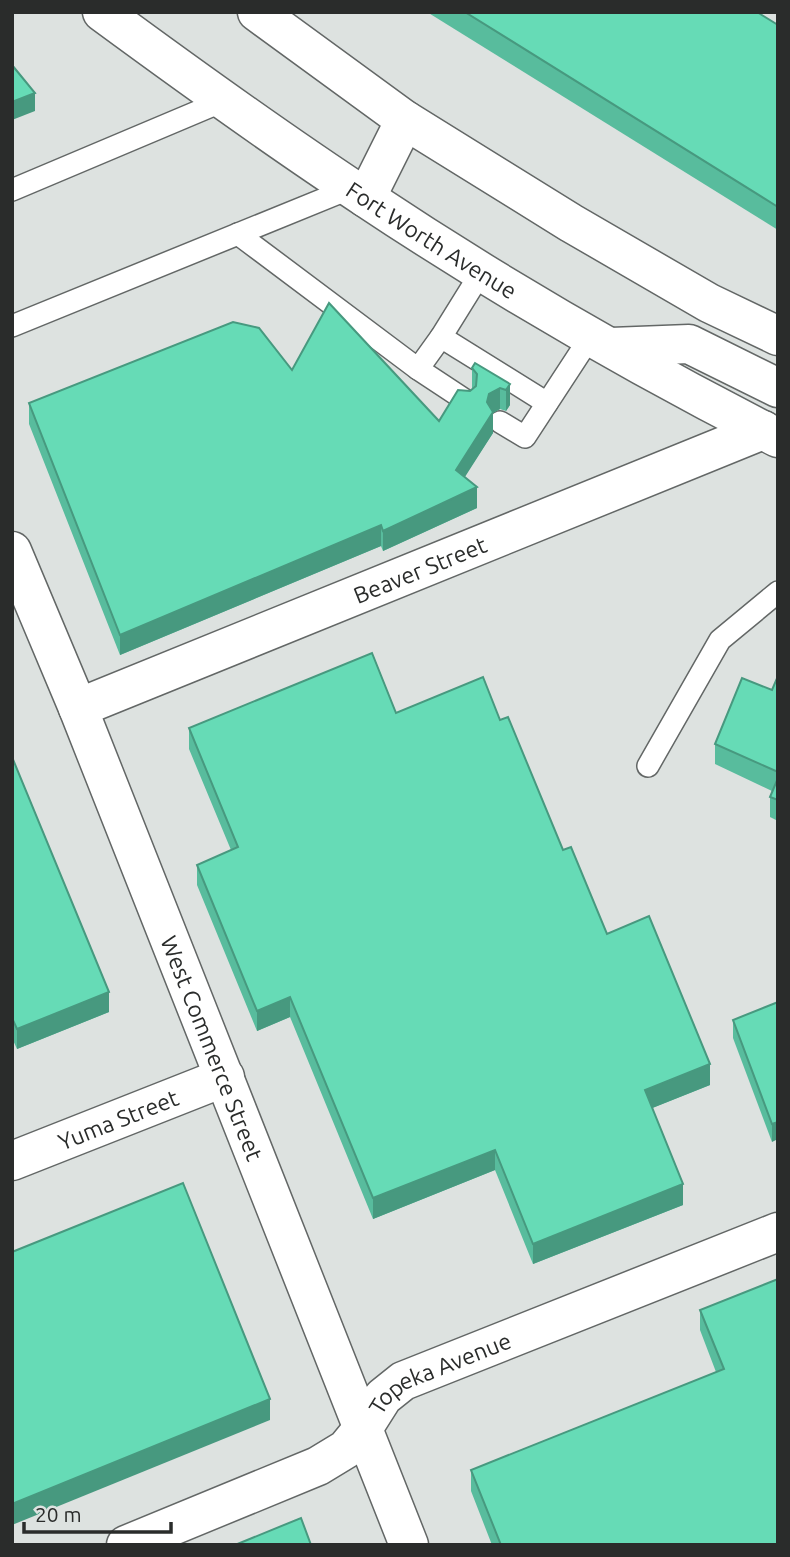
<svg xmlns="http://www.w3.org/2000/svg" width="790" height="1557" font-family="Ubuntu,sans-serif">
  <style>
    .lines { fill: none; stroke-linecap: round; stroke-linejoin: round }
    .service-casing { stroke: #636766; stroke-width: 24 }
    .minor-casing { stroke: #636766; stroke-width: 41 }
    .tertiary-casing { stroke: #636766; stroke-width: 41 }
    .secondary-casing { stroke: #636766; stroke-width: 41 }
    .service { stroke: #fff; stroke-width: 21 }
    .minor { stroke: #fff; stroke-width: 38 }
    .tertiary { stroke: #fff; stroke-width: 38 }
    .secondary { stroke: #fff; stroke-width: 38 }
    .wall { fill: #58bc9d }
    .shaded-wall { fill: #47997f }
    .building { fill: #66dbb6; stroke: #47997f; stroke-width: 2 }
    .labels { text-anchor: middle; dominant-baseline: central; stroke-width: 6; stroke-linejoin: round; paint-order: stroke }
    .street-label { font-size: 23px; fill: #2a2c2b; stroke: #dde2e0 }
  </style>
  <rect width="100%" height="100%" fill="#dde2e0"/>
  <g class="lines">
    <g class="service-casing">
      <g id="service">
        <path d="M 12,190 L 223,101"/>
        <path d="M 238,234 L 418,369 L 441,337 L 482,271"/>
        <path d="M 12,326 L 351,188"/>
        <path d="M 441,337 L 547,403"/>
        <path d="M 418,369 L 465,400"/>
        <path d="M 500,422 L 525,437 L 591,336"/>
        <path d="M 648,766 L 720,640 L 778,592"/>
      </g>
    </g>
    <g class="minor-casing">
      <g id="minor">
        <path id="s1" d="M 78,708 L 763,430"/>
        <path id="s2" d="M 12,1161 L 225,1077"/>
        <path id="s3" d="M 126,1545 L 318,1466 L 346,1449 L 364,1427 L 383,1397 L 403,1381 L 778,1232"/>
      </g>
    </g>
    <g class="tertiary-casing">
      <g id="tertiary">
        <path id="s4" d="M 12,551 L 78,708 L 409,1545"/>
      </g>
    </g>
    <g class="secondary-casing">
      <g id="secondary">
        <path id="s5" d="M 102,12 C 189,76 276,139 366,198 C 498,286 637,366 778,438"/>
        <path d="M 257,12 L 405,120 L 571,223 L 709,303 L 778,336"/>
        <path d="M 366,198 L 405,120"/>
        <path d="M 611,347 L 689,344 L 778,388"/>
      </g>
    </g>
    <use href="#service" class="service"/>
    <use href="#minor" class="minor"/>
    <use href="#tertiary" class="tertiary"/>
    <use href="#secondary" class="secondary"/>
  </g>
  <g class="wall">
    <path d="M 427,12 L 757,12 L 778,25 L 778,230 Z"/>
    <path d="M 472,368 L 510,384 L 510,405 L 506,411 L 500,409 L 493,413 L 493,433 L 464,477 L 477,508 L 383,551 L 381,546 L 120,655 L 29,424 L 29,403 L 292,370 L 439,421 L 472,389 Z"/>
    <path d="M 778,676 L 778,821 L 770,817 L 770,797 L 772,791 L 715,764 L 715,744 L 772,690 Z"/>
    <path d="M 396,713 L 500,720 L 563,850 L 607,934 L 710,1085 L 652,1108 L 683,1205 L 533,1264 L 495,1170 L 373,1219 L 290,1017 L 257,1031 L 197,885 L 197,865 L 231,850 L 189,749 L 189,728 Z"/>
    <path d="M 12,757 L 109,1012 L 17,1049 L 12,1038 Z"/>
    <path d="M 778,1002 L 772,1142 L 733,1038 L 733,1020 Z"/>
    <path d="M 778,1279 L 778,1545 L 492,1545 L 471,1491 L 471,1470 L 716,1372 L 700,1330 L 700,1310 Z"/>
  </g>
  <g class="shaded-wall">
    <path d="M 35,93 L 35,111 L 12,120 L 12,102 Z"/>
    <path d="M 510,384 L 510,405 L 506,411 L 506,390 Z"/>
    <path d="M 500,388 L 500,409 L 493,413 L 493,433 L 456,491 L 456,470 L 487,402 L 489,394 Z"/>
    <path d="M 477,487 L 477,508 L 383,551 L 383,531 Z"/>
    <path d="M 381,525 L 381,546 L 120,655 L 120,635 Z"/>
    <path d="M 109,992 L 109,1012 L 17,1049 L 17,1029 Z"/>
    <path d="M 290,997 L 290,1017 L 257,1031 L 257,1011 Z"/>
    <path d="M 710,1064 L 710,1085 L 645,1111 L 645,1090 Z"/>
    <path d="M 778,1122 L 778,1139 L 772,1142 L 772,1124 Z"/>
    <path d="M 495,1150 L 495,1170 L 373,1219 L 373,1198 Z"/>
    <path d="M 683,1184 L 683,1205 L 533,1264 L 533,1244 Z"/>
    <path d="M 270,1399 L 270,1420 L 12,1525 L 12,1504 Z"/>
  </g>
  <g class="building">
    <path d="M 465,12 L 757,12 L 778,25 L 778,207 Z"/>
    <path d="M 12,65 L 35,93 L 12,102 Z"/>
    <path d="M 329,303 L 439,421 L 458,390 L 470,391 L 476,386 L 477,374 L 472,368 L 475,363 L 510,384 L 506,390 L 500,388 L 489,394 L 487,402 L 493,412 L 456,470 L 477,487 L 383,531 L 381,525 L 120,635 L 29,403 L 233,322 L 259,328 L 292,370 Z"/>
    <path d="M 372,653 L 396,713 L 483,677 L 500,720 L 508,717 L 563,850 L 571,847 L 607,934 L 649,916 L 710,1064 L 645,1090 L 683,1184 L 533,1244 L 495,1150 L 373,1198 L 290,997 L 257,1011 L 197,865 L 238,847 L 189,728 Z"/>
    <path d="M 778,676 L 778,772 L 715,744 L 742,678 L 772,690 Z"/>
    <path d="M 12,757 L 109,992 L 17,1029 L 12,1018 Z"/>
    <path d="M 778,778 L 778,800 L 770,797 Z"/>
    <path d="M 778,1002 L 778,1122 L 772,1124 L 733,1020 Z"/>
    <path d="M 183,1183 L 270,1399 L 12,1504 L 12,1252 Z"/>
    <path d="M 778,1279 L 778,1545 L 501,1545 L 471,1470 L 724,1369 L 700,1310 Z"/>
    <path d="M 301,1518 L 311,1545 L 235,1545 Z"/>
  </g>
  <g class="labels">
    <g class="street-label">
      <text stroke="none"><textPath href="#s5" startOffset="401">Fort Worth Avenue</textPath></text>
      <text stroke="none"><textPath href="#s1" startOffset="369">Beaver Street</textPath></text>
      <text stroke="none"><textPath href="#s4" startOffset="536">West Commerce Street</textPath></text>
      <text stroke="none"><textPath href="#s2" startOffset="114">Yuma Street</textPath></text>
      <text stroke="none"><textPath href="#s3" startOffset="366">Topeka Avenue</textPath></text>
    </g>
  </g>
  <rect width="790" height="1557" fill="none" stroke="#2a2c2b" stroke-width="28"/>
  <path d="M24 1522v10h147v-10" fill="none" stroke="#2a2c2b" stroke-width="3.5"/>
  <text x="35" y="1522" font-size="21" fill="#2a2c2b" stroke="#dde2e0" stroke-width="5" paint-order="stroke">20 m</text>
</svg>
